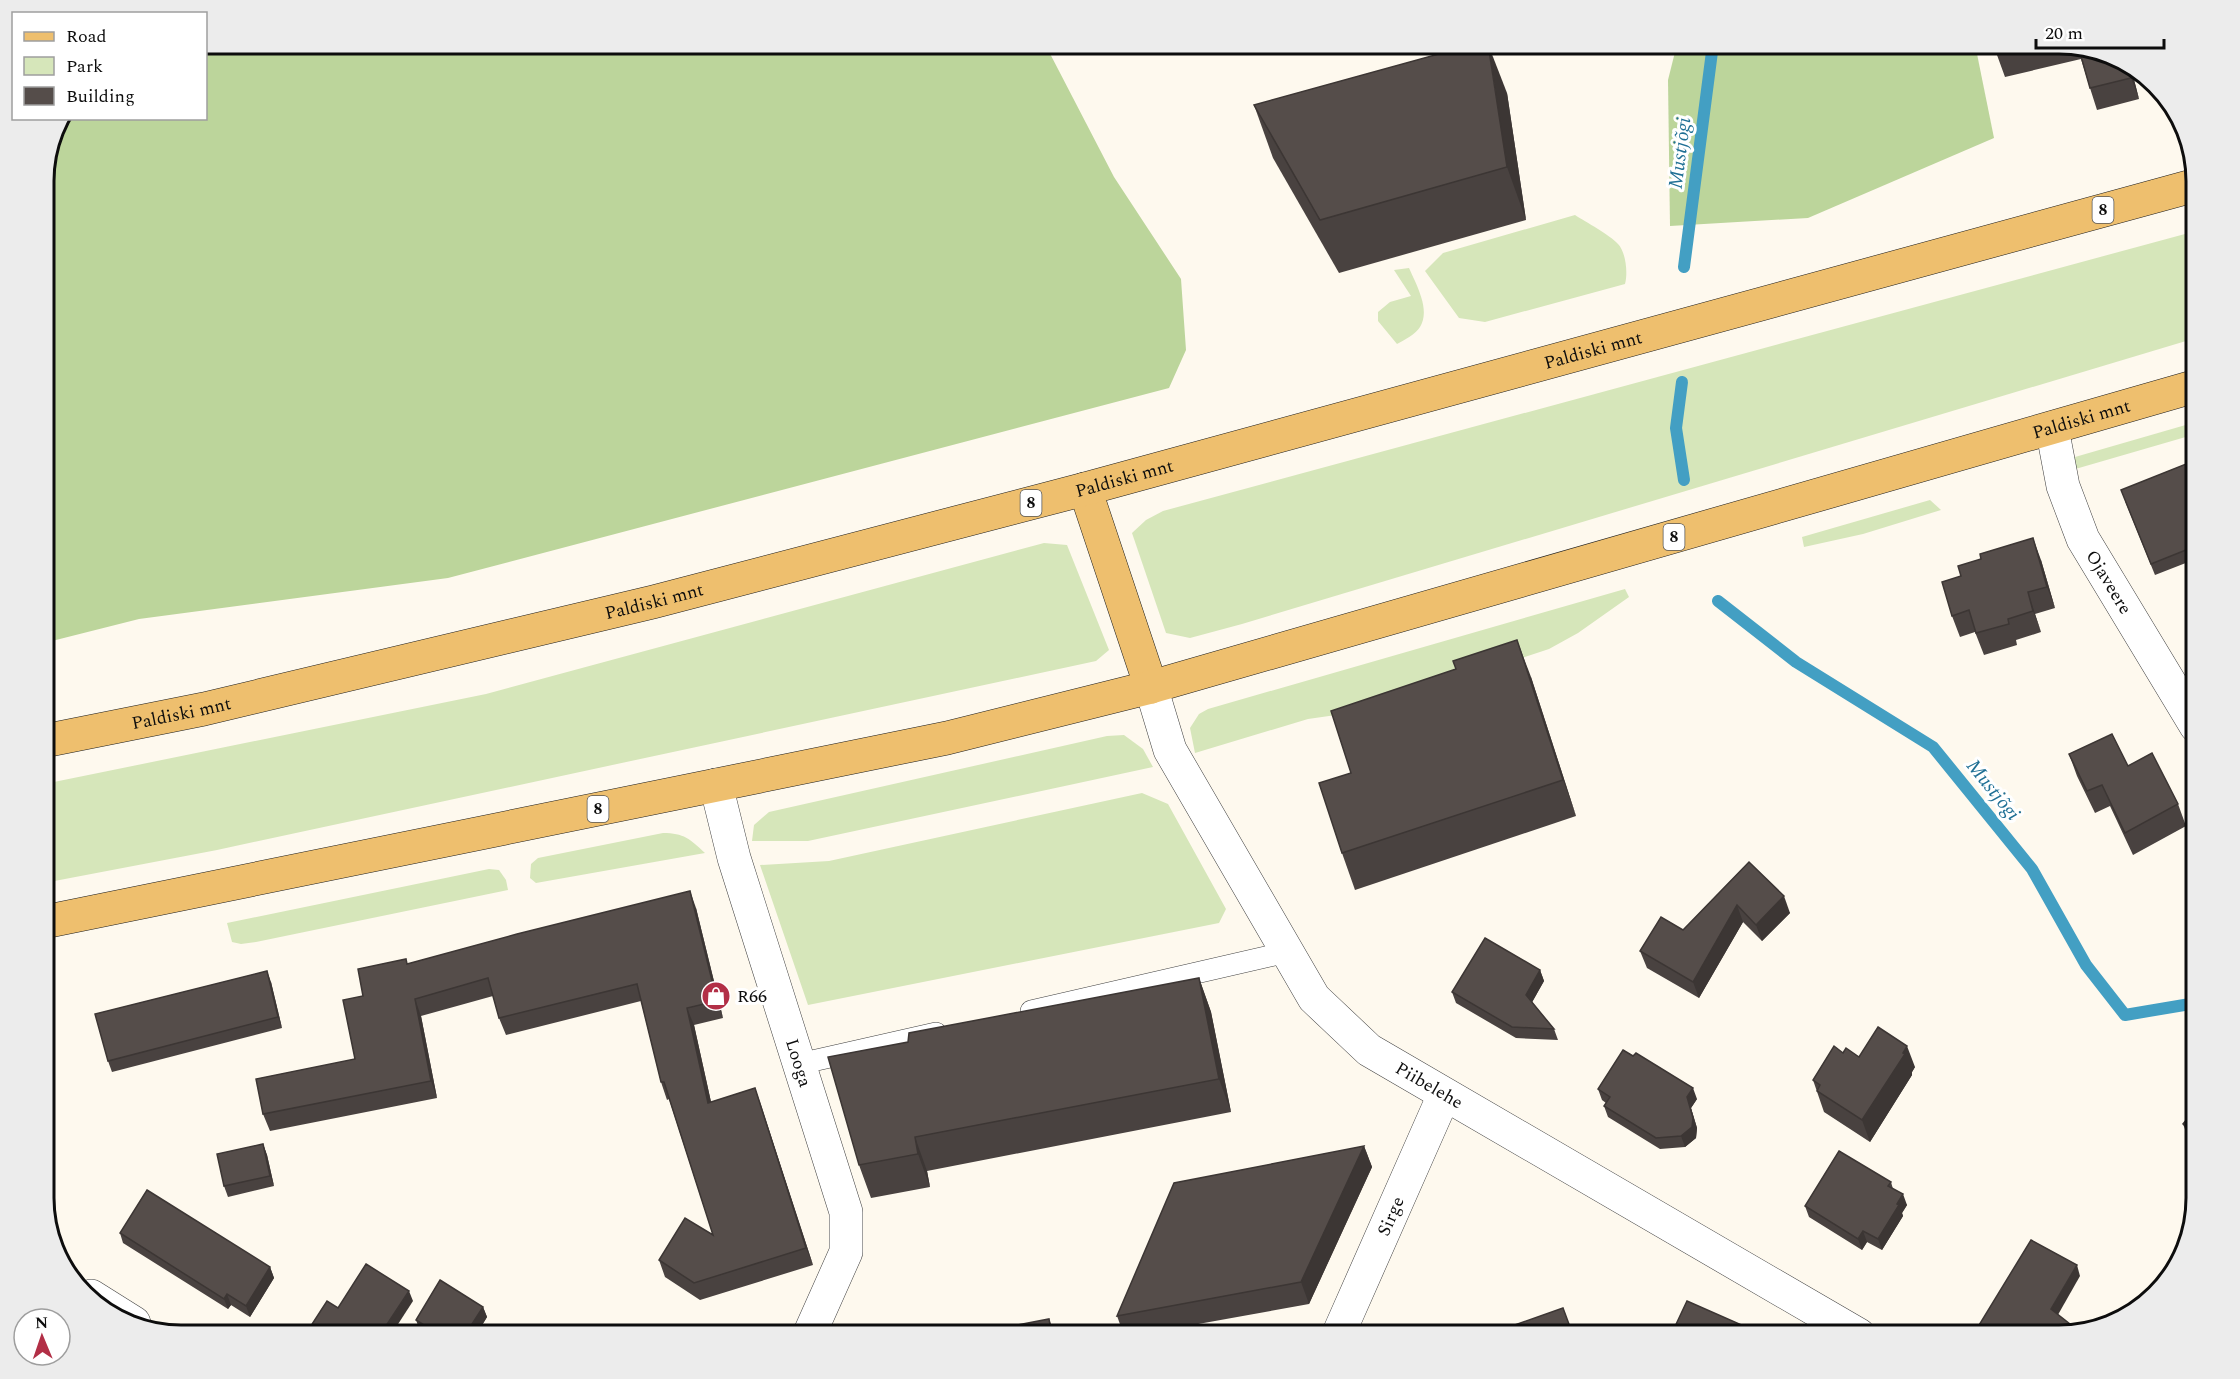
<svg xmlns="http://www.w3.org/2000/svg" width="2240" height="1379" font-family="Spectral,serif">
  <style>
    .green { fill: #d6e6ba }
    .forest { fill: #bcd59b }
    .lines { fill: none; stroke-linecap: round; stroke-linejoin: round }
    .stream { stroke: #439fc3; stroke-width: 12 }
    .service-casing { stroke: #404040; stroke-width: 22 }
    .minor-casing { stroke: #404040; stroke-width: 34 }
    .primary-casing { stroke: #1e1e1e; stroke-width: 34 }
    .service { stroke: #fff; stroke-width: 21 }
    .minor { stroke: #fff; stroke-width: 33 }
    .primary { stroke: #eebf6e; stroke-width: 33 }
    .wall { fill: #494240 }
    .shaded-wall { fill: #3c3634 }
    .building { fill: #554d4a; stroke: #3c3634; stroke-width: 1.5 }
    .labels { text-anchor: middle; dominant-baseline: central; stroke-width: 6; stroke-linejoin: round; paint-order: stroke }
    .shield { fill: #fff; stroke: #565656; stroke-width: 1.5 }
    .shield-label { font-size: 16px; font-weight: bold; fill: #0d0d0d }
    .street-label { font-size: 18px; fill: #0d0d0d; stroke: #fff }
    .poi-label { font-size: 18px; fill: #0d0d0d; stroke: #fff; text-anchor: start }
    .water-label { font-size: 20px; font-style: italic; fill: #207095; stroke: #fff }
    .rim { fill: none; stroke: #0d0d0d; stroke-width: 3 }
  </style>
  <rect width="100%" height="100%" fill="#fef9ee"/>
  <g class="green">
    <path d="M 1575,215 C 1586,222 1610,235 1618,244 C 1626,252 1628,274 1625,284 L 1485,322 L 1459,318 L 1425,271 L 1443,253 Z"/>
    <path d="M 2196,231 L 2196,338 L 1242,624 L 1190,638 L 1166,633 L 1132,533 L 1146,520 L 1163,511 Z"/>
    <path d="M 1409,268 C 1416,284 1431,310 1420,327 C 1416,334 1404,340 1397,344 L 1378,321 L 1378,312 L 1390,302 L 1411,296 L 1394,270 Z"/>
    <path d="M 2196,422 L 2196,434 L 2072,470 L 2075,457 Z"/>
    <path d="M 1930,500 L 1941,510 L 1863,534 L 1804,547 L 1802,537 Z"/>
    <path d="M 1044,543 L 1067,545 L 1109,650 L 1096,661 L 217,850 L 44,883 L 44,784 L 486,694 Z"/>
    <path d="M 1625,589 L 1629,597 L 1578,633 L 1549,649 L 1357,712 L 1308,719 L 1195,753 L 1190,728 L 1199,714 L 1208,709 Z"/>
    <path d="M 1124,735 L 1143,749 L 1153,767 L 808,841 L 752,841 L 754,825 L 769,812 L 1107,736 Z"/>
    <path d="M 1142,793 L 1168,804 L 1226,909 L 1219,923 L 808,1005 L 760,865 L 829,861 Z"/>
    <path d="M 663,833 C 684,833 690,839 705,853 L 536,883 L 530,878 L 531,864 L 538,858 Z"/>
    <path d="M 489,869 L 499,870 L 506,880 L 508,890 L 256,942 L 241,944 L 232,942 L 227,923 Z"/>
  </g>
  <g class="forest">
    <path d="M 206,44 L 1045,44 L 1114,177 L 1181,279 L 1186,350 L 1169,388 L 448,578 L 139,619 L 44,643 L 44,172 L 58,121 L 59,118 L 206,118 Z"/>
    <path d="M 1677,44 L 1975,44 L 1994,138 L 1808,218 L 1670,226 L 1668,80 Z"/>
  </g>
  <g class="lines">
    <g class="stream">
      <path d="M 1684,267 L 1713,44"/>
      <path d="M 1682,382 L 1676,428 L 1684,480"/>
      <path d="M 1718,601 L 1796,662 L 1933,747 L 2032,869 L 2086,965 L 2125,1015 L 2196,1003"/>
    </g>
    <g class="service-casing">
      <g id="service">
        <path d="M 1031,1011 L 1287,952"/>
        <path d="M 799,1064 L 936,1033"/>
      </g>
    </g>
    <g class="minor-casing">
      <g id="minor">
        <path id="s1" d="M 2052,428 L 2063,486 L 2083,539 L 2196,726"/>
        <path id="s2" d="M 1151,687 L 1170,750 L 1314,998 L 1369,1050 L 1859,1335"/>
        <path id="s3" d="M 716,785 L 734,858 L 846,1212 L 846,1252 L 809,1335"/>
        <path d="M 91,1296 L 134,1323"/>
        <path id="s4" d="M 1338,1335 L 1444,1095"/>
      </g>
    </g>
    <g class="primary-casing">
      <g id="primary">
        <path d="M 1085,489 L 1151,687"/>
        <path id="s5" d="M 44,741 L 204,709 L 653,602 L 1085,489 L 2196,185"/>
        <path id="s6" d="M 44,922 L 947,738 L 1151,687 L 2196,386"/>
      </g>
    </g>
    <use href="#service" class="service"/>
    <use href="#minor" class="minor"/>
    <use href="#primary" class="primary"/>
  </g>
  <g class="wall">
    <path d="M 1993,44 L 2059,44 L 2128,62 L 2130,64 L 2139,99 L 2097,110 L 2090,88 L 2081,59 L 2005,77 Z"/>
    <path d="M 1507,93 L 1526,220 L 1339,273 L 1273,158 L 1254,105 Z"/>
    <path d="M 2196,460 L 2196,559 L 2155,575 L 2125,501 Z"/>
    <path d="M 2041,560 L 2055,608 L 2035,614 L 2041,632 L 2016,640 L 2017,645 L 1984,655 L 1975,632 L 1960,637 L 1952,616 Z"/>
    <path d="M 1531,677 L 1576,816 L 1355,890 L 1342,853 L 1351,773 Z"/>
    <path d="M 2069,754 L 2128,766 L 2178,804 L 2186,826 L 2133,855 L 2110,806 L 2095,813 L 2077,776 Z"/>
    <path d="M 1749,862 L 1790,913 L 1762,941 L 1743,922 L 1699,998 L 1647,968 L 1640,951 L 1683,930 Z"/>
    <path d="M 696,908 L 723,1018 L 694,1025 L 711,1102 L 755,1088 L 813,1265 L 700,1300 L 665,1277 L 659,1260 L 713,1235 L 669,1099 L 667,1100 L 661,1082 L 641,1001 L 506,1035 L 499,1018 L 493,996 L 421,1016 L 437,1098 L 270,1131 L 263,1114 L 355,1059 L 408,964 Z"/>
    <path d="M 1540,970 L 1544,981 L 1532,1002 L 1554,1029 L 1558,1040 L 1516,1038 L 1456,1003 L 1452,992 Z"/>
    <path d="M 1199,978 L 1211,1012 L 1231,1112 L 927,1171 L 930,1187 L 871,1198 L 859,1165 Z"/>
    <path d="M 271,982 L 282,1028 L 112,1072 L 108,1061 Z"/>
    <path d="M 1843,1053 L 1859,1057 L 1915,1067 L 1912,1072 L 1912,1075 L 1870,1142 L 1824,1112 L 1813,1080 Z"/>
    <path d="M 44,1089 L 51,1130 L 44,1132 Z"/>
    <path d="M 1598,1089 L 1697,1099 L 1691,1108 L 1697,1128 L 1696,1138 L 1685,1147 L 1660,1149 L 1608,1117 L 1604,1106 L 1606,1103 L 1602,1100 Z"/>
    <path d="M 2196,1108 L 2196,1156 L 2195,1155 L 2183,1124 Z"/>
    <path d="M 263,1144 L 267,1155 L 274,1186 L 228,1197 L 224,1186 Z"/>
    <path d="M 1364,1146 L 1372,1167 L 1309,1304 L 1137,1335 L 1124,1335 L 1117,1316 Z"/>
    <path d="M 1891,1182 L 1893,1189 L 1907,1205 L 1902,1213 L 1903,1216 L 1882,1250 L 1867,1242 L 1862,1250 L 1809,1217 L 1805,1206 Z"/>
    <path d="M 120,1233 L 270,1267 L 274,1278 L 250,1317 L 231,1305 L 228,1309 L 123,1243 Z"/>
    <path d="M 483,1307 L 487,1317 L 476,1335 L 427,1335 L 420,1331 L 416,1320 Z"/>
  </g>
  <g class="shaded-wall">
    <path d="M 1488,44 L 1507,93 L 1526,220 L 1507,167 Z"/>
    <path d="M 2127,62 L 2130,64 L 2139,99 L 2131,78 Z"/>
    <path d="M 2033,538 L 2041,560 L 2055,608 L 2047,587 Z"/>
    <path d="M 2028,592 L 2035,614 L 2041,632 L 2033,611 Z"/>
    <path d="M 1517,640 L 1531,677 L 1576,816 L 1563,780 Z"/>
    <path d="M 690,891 L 696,908 L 723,1018 L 717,1001 Z"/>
    <path d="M 1784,896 L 1790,913 L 1762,941 L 1756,925 Z"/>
    <path d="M 1737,905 L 1743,922 L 1699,998 L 1693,982 Z"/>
    <path d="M 1540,970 L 1544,981 L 1530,1006 L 1526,995 Z"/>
    <path d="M 267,971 L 271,982 L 282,1028 L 278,1017 Z"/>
    <path d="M 1199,978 L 1211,1012 L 1231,1112 L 1219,1079 Z"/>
    <path d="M 415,999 L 421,1016 L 437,1098 L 431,1081 Z"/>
    <path d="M 687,1008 L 694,1025 L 715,1120 L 708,1103 Z"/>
    <path d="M 1907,1046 L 1915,1067 L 1912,1072 L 1912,1075 L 1870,1142 L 1862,1120 Z"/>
    <path d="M 755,1088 L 761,1105 L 813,1265 L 806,1248 Z"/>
    <path d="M 1693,1088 L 1697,1099 L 1691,1108 L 1697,1128 L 1696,1138 L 1685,1147 L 1681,1136 L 1687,1097 Z"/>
    <path d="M 44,1089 L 51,1130 L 46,1116 L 44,1104 Z"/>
    <path d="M 915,1137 L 927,1171 L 930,1187 L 918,1154 Z"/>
    <path d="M 263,1144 L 267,1155 L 274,1186 L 270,1176 Z"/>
    <path d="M 1364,1146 L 1372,1167 L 1309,1304 L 1301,1282 Z"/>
    <path d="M 1903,1194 L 1907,1205 L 1902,1213 L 1903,1216 L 1882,1250 L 1878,1239 Z"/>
    <path d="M 1863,1231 L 1867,1242 L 1862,1250 L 1858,1239 Z"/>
    <path d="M 2077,1265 L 2080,1276 L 2055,1320 L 2051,1309 Z"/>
    <path d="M 270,1267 L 274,1278 L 250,1317 L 246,1306 Z"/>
    <path d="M 409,1291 L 413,1301 L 391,1335 L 380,1335 Z"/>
    <path d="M 227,1294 L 231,1305 L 228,1309 L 224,1299 Z"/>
    <path d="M 483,1307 L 487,1317 L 476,1335 L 465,1335 Z"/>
    <path d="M 1049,1319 L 1053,1330 L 1054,1335 L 1052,1335 Z"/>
    <path d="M 1744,1326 L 1748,1335 L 1739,1335 Z"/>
  </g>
  <g class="building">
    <path d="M 1475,44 L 1488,44 L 1507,167 L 1320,220 L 1254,105 Z"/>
    <path d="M 1993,44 L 2006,44 L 1993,46 Z"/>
    <path d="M 2079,49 L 2127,62 L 2131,78 L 2090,88 Z"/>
    <path d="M 2196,460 L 2196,546 L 2151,564 L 2121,490 Z"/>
    <path d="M 2033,538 L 2047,587 L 2028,592 L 2033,611 L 2008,619 L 2009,624 L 1976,633 L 1969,610 L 1952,616 L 1942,582 L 1961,576 L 1958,566 L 1981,559 L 1980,554 Z"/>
    <path d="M 1517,640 L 1563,780 L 1342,853 L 1319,783 L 1351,773 L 1331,711 L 1456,669 L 1453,661 Z"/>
    <path d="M 2112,734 L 2128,766 L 2152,753 L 2178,804 L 2125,833 L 2102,785 L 2087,791 L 2069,754 Z"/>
    <path d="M 1749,862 L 1784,896 L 1756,925 L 1737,905 L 1693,982 L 1640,951 L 1661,917 L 1683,930 Z"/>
    <path d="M 690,891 L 717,1001 L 687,1008 L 708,1103 L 755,1088 L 806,1248 L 694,1283 L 659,1260 L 685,1218 L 713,1235 L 664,1082 L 661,1082 L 637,984 L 499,1018 L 488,978 L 415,999 L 431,1081 L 263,1114 L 256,1079 L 355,1059 L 343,1000 L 363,996 L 358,969 L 406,959 L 407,964 L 517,934 Z"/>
    <path d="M 1485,938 L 1540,970 L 1526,995 L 1554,1029 L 1512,1027 L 1452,992 Z"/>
    <path d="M 267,971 L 278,1017 L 108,1061 L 95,1014 Z"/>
    <path d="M 1199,978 L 1219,1079 L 915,1137 L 918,1154 L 859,1165 L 828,1057 L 908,1042 L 909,1033 Z"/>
    <path d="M 1878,1027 L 1907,1046 L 1903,1053 L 1905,1054 L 1862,1120 L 1817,1091 L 1820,1085 L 1813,1080 L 1834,1046 L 1843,1053 L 1846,1048 L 1859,1057 Z"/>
    <path d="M 1623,1050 L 1633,1056 L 1636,1053 L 1693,1088 L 1687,1097 L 1693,1118 L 1692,1127 L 1681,1136 L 1656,1138 L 1604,1106 L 1610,1097 L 1598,1089 Z"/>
    <path d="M 44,1104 L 46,1116 L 44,1117 Z"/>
    <path d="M 2196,1108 L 2196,1135 L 2183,1124 Z"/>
    <path d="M 263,1144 L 270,1176 L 224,1186 L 217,1154 Z"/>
    <path d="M 1364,1146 L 1301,1282 L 1117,1316 L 1174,1183 Z"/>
    <path d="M 1839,1151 L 1891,1182 L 1888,1186 L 1903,1194 L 1897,1204 L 1899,1205 L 1878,1239 L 1863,1231 L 1858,1239 L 1805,1206 Z"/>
    <path d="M 147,1190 L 270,1267 L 246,1306 L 227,1294 L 224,1299 L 120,1233 Z"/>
    <path d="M 2031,1240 L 2077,1265 L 2051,1309 L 2075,1328 L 2073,1332 L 2059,1335 L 1973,1335 Z"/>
    <path d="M 366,1264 L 409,1291 L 380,1335 L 305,1335 L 327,1301 L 338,1308 Z"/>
    <path d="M 440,1280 L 483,1307 L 465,1335 L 440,1335 L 416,1320 Z"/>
    <path d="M 1687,1301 L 1744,1326 L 1739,1335 L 1671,1335 Z"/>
    <path d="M 1563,1308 L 1573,1335 L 1486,1335 Z"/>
    <path d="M 1049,1319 L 1052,1335 L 1014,1335 L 1012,1326 Z"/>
  </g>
  <defs>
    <g id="shop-disc" transform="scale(1.5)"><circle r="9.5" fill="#b22f46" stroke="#fff"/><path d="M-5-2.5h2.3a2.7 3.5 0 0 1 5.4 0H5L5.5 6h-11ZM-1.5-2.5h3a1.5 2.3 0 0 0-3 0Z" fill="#fff"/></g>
  </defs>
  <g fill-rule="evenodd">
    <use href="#shop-disc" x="716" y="996"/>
  </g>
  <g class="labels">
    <g class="shield">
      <rect x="2092.5" y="197" width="21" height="26" rx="4.5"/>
      <rect x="1020.5" y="490" width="21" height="26" rx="4.5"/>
      <rect x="1663.5" y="524" width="21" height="26" rx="4.5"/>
      <rect x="587.5" y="796" width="21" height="26" rx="4.5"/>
    </g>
    <g class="shield-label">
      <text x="2103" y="210">8</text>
      <text x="1031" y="503">8</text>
      <text x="1674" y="537">8</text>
      <text x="598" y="809">8</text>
    </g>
    <g class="street-label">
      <text stroke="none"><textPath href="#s5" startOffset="1598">Paldiski mnt</textPath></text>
      <text stroke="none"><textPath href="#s6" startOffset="2100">Paldiski mnt</textPath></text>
      <text stroke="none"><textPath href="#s5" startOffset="1112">Paldiski mnt</textPath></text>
      <text stroke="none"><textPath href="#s1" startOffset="166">Ojaveere</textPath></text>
      <text stroke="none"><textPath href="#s5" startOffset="626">Paldiski mnt</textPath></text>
      <text stroke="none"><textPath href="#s5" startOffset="140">Paldiski mnt</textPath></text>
      <text stroke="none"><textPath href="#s3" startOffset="290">Looga</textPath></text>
      <text stroke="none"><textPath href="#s2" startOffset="498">Piibelehe</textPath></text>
      <text stroke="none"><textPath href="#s4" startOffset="130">Sirge</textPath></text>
    </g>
    <g class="poi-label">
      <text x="737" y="996">R66</text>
    </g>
    <g class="water-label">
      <text transform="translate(1680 153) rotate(-83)">Mustjõgi</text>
      <text transform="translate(1993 790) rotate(51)">Mustjõgi</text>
    </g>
  </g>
  <path d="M0 0H2240V1379H0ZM181 54H2059A127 127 0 0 1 2186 181V1198A127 127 0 0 1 2059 1325H181A127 127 0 0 1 54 1198V181A127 127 0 0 1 181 54Z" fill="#ececec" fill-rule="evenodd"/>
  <path class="rim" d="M181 54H2059A127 127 0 0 1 2186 181V1198A127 127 0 0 1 2059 1325H181A127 127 0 0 1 54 1198V181A127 127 0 0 1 181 54Z"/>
  <rect x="12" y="12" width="195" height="108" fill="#ffffff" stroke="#9e9e9e" stroke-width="1.5"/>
  <rect x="24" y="32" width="30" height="9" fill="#eebf6e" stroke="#9e9e9e" stroke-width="1.5"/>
  <text x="66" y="42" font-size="18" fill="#0d0d0d">Road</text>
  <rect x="24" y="57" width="30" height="18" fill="#d6e6ba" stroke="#9e9e9e" stroke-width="1.5"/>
  <text x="66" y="72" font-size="18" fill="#0d0d0d">Park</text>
  <rect x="24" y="87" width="30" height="18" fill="#554d4a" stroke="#9e9e9e" stroke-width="1.5"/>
  <text x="66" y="102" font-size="18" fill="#0d0d0d">Building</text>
  <g transform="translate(42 1337) rotate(358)"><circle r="28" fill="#ffffff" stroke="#9e9e9e" stroke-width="1.5"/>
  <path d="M0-4.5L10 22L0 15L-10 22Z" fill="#b22f46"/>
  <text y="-9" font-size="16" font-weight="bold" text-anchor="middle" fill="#0d0d0d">N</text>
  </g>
  <path d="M2036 39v9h128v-9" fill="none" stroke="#0d0d0d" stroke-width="3"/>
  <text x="2045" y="39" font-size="18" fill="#0d0d0d" stroke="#ffffff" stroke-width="4.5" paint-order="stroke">20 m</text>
</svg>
